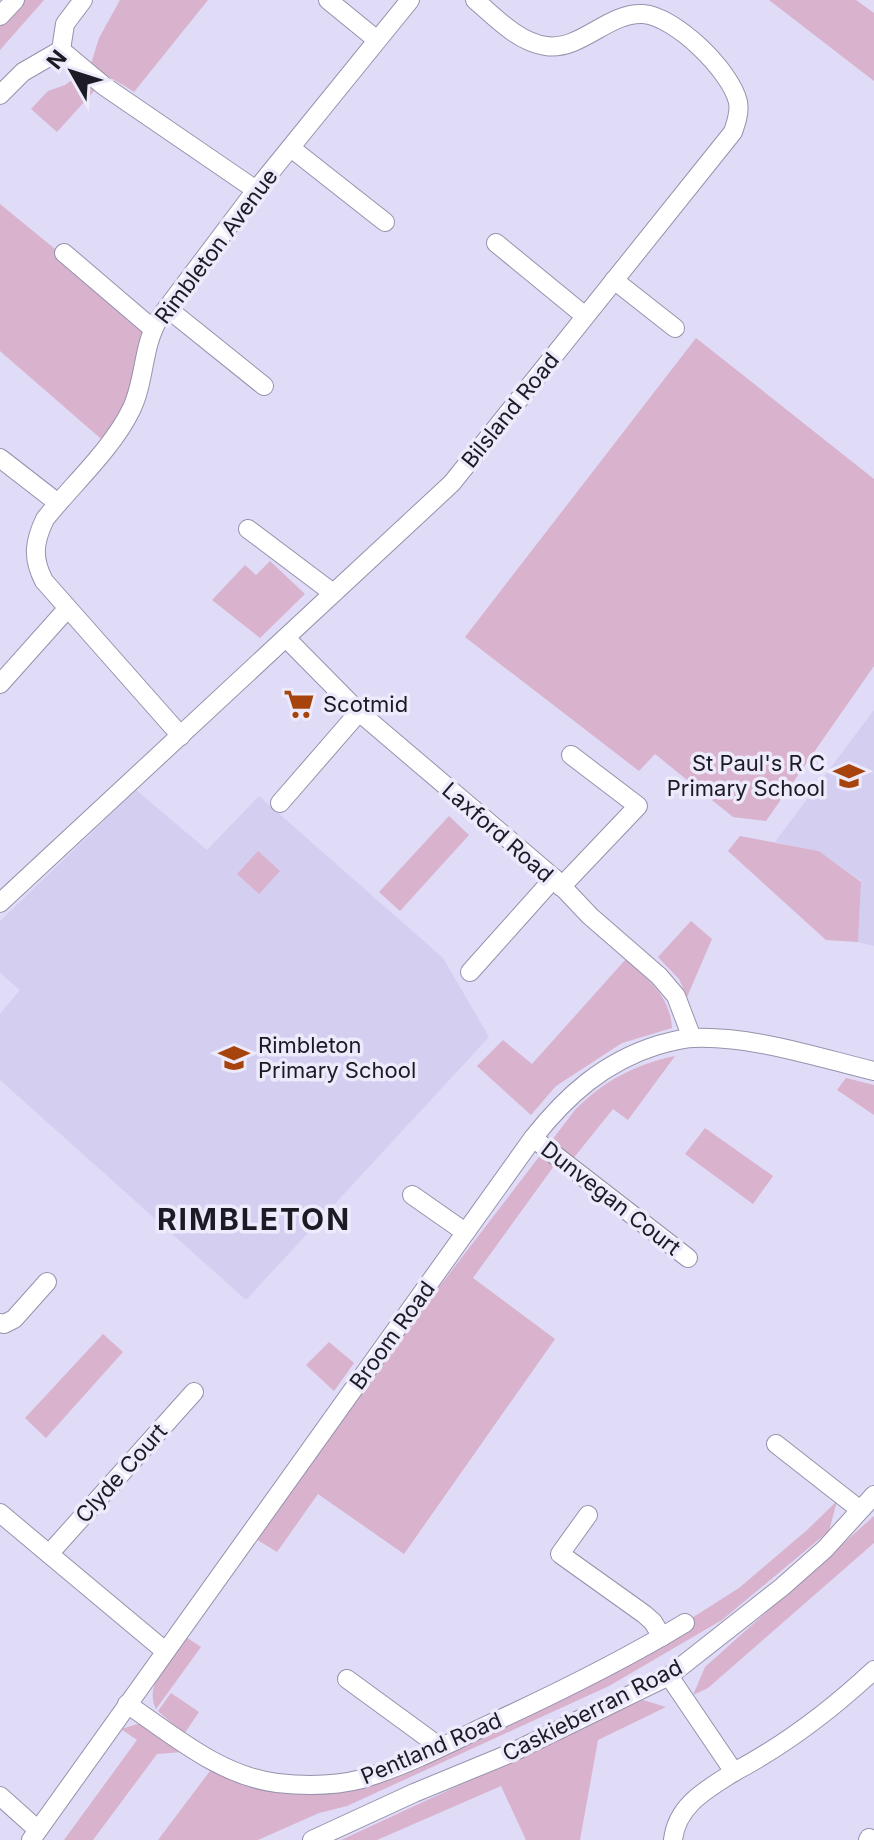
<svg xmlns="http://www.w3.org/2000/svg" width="874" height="1840" font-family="Inter,sans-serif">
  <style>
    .built { fill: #d4cef1 }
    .green { fill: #d9b2cd }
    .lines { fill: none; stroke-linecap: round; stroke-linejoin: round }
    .minor-casing { stroke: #9692ac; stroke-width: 20 }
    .minor { stroke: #fff; stroke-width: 18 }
    .labels { text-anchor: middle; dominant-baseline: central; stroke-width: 7; stroke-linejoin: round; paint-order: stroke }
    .street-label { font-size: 22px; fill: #1c1a24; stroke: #edeafb }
    .poi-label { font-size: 22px; fill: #1c1a24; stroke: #edeafb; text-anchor: start }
    .district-label { font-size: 30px; font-weight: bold; letter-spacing: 2px; fill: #1c1a24; stroke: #edeafb }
  </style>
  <rect width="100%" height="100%" fill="#e0dbf7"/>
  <g class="built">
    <path d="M 874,710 L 874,946 L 858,942 L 861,881 L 819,851 L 775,842 Z"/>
    <path d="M 136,790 L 207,850 L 259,796 L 443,958 L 489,1037 L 246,1300 L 0,1080 L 0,1014 L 20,990 L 0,973 L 0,921 Z"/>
  </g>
  <g class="green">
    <path d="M 22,0 L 44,0 L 0,50 L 0,25 Z"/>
    <path d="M 120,0 L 208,0 L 134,92 C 121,82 101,75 91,64 L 99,38 Z"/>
    <path d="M 769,0 L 856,0 L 874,13 L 874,81 Z"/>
    <path d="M 79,75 L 95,90 L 57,132 L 31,109 L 48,91 L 65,85 Z"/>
    <path d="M 0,204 L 55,249 L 64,253 L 153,329 L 146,352 L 107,444 L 0,351 Z"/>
    <path d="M 696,338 L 874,479 L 874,666 L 766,821 L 733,817 L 655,754 L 639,771 L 465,637 Z"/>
    <path d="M 270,561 L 305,594 L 260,638 L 212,600 L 245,565 L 256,575 Z"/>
    <path d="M 449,816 L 469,835 L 400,911 L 379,892 Z"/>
    <path d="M 740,836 L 819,851 L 861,882 L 858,942 L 826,940 L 728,851 Z"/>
    <path d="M 258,851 L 280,871 L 259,894 L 237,874 Z"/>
    <path d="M 691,921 L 712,939 L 687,997 L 679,979 L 658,957 Z"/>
    <path d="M 626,959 C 649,980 670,996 672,1028 L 622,1043 L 556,1086 L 531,1115 L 477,1066 L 503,1040 L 532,1064 Z"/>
    <path d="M 675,1056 L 628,1120 L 613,1109 L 568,1165 L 559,1159 L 473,1278 L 555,1339 L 404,1554 L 318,1494 L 277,1552 L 256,1539 L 360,1390 L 575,1110 C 603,1081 636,1064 675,1056 Z"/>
    <path d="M 846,1078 L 874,1085 L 874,1115 L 837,1090 Z"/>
    <path d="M 705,1128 L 773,1176 L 753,1204 L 685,1154 Z"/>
    <path d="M 103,1334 L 123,1352 L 46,1438 L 25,1418 Z"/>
    <path d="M 329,1342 L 354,1363 L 334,1391 L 306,1365 Z"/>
    <path d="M 837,1501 L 829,1531 L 722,1620 L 609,1686 L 347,1806 L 319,1813 L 258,1840 L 158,1840 L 216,1763 L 247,1775 L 363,1779 L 662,1637 L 739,1588 L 807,1530 Z"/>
    <path d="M 874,1516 L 874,1543 L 708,1688 L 693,1695 L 705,1667 Z"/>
    <path d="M 186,1637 L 201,1647 L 156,1709 C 143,1683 172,1657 186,1637 Z"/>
    <path d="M 171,1693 L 199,1712 L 184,1734 L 158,1711 Z"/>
    <path d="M 643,1700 L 666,1707 L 598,1740 L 580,1840 L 526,1840 L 501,1786 L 377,1840 L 341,1840 Z"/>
    <path d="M 151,1720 L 195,1751 L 157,1754 L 93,1840 L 64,1840 L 137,1740 L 121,1729 Z"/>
  </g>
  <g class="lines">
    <g class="minor-casing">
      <g id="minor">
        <path d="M 328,0 L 377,40"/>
        <path d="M 0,16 L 15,0"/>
        <path d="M 61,50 L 104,86 L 256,190"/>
        <path d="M 0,95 L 23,72 L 61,50 L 65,24 L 83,0"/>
        <path d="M 291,148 L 385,222"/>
        <path d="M 496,243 L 585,316"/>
        <path d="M 64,253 L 153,329"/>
        <path d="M 614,280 L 675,328"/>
        <path d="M 167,308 L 264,386"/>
        <path d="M 0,458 L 58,503"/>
        <path d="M 248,529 L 333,593"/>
        <path d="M 286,638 L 359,712 L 554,878 L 590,916 L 659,976 L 676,996 L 692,1038"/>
        <path d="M 0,684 L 67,609"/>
        <path d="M 181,736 L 44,581 C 32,558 34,542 45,519 C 72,485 112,449 131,410 C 145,382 142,348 158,320 L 256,190 L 410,0"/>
        <path d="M 280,803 L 359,712"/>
        <path d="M 561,887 L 638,806 L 571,755"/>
        <path d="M 0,903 L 452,483 L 733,132 C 736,123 740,113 738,102 C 731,71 675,16 643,14 C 608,12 581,51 546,46 C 518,42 496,18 475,0"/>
        <path d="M 470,972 L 554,878"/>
        <path d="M 533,1138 L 688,1258"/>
        <path d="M 412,1195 L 465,1232"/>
        <path d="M 0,1323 L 4,1324 L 14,1319 L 47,1282"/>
        <path d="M 776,1444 L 859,1509"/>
        <path d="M 0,1513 L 165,1651"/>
        <path d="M 588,1515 L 560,1554 L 644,1614 L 653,1622 L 662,1637"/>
        <path d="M 49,1554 L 194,1392"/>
        <path d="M 669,1676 L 734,1772 C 706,1790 677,1805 673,1840"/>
        <path d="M 347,1679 L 440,1747"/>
        <path d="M 127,1704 C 173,1735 220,1776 277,1783 C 304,1786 335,1786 362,1779 C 402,1767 442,1747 479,1729 C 549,1697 619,1663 685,1623"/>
        <path d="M 734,1772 C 785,1745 831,1710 874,1670"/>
        <path d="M 0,1796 L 38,1830"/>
        <path d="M 31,1840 L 533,1138 C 567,1095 604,1062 658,1045 C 670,1042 682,1038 694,1038 C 754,1036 816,1057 874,1071"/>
        <path d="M 312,1840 L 414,1793 L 511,1753 L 669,1676 L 782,1587 L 825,1549 L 874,1495"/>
        <path d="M 868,1840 L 869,1838"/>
      </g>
    </g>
    <use href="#minor" class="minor"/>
  </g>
  <defs>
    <g id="supermarket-bare" transform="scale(2.4)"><path d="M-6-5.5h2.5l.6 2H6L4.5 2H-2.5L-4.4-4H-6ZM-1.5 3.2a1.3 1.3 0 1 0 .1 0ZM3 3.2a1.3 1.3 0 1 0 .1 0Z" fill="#a7440e" stroke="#edeafb" stroke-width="2.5" paint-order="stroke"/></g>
    <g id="school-bare" transform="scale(2.4)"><path d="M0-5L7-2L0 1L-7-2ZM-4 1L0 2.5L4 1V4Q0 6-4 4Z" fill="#a7440e" stroke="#edeafb" stroke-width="2.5" paint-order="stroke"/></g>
  </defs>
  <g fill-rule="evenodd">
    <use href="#supermarket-bare" x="299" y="704"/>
    <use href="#school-bare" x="849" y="776"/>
    <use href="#school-bare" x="234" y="1058"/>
  </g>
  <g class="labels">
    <g class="street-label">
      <text transform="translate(216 246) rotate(-53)">Rimbleton Avenue</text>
      <text transform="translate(510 410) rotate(-51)">Bilsland Road</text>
      <text transform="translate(498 832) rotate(41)">Laxford Road</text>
      <text transform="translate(611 1198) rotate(38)">Dunvegan Court</text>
      <text transform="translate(392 1335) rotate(-54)">Broom Road</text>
      <text transform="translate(121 1473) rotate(-48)">Clyde Court</text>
      <text transform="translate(592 1710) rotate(-27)">Caskieberran Road</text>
      <text transform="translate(431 1748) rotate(-23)">Pentland Road</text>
    </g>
    <g class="poi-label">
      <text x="323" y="704">Scotmid</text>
      <text x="825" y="763" text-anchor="end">St Paul's R C<tspan x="825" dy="25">Primary School</tspan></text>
      <text x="258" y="1045">Rimbleton<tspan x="258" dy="25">Primary School</tspan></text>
    </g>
    <g class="district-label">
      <text x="254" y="1219">RIMBLETON</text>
    </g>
  </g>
  <g transform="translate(72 72) rotate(309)" stroke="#edeafb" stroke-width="6" paint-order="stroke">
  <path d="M0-6L14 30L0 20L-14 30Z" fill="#1c1a24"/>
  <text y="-12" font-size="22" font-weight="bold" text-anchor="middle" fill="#1c1a24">N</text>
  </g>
</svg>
